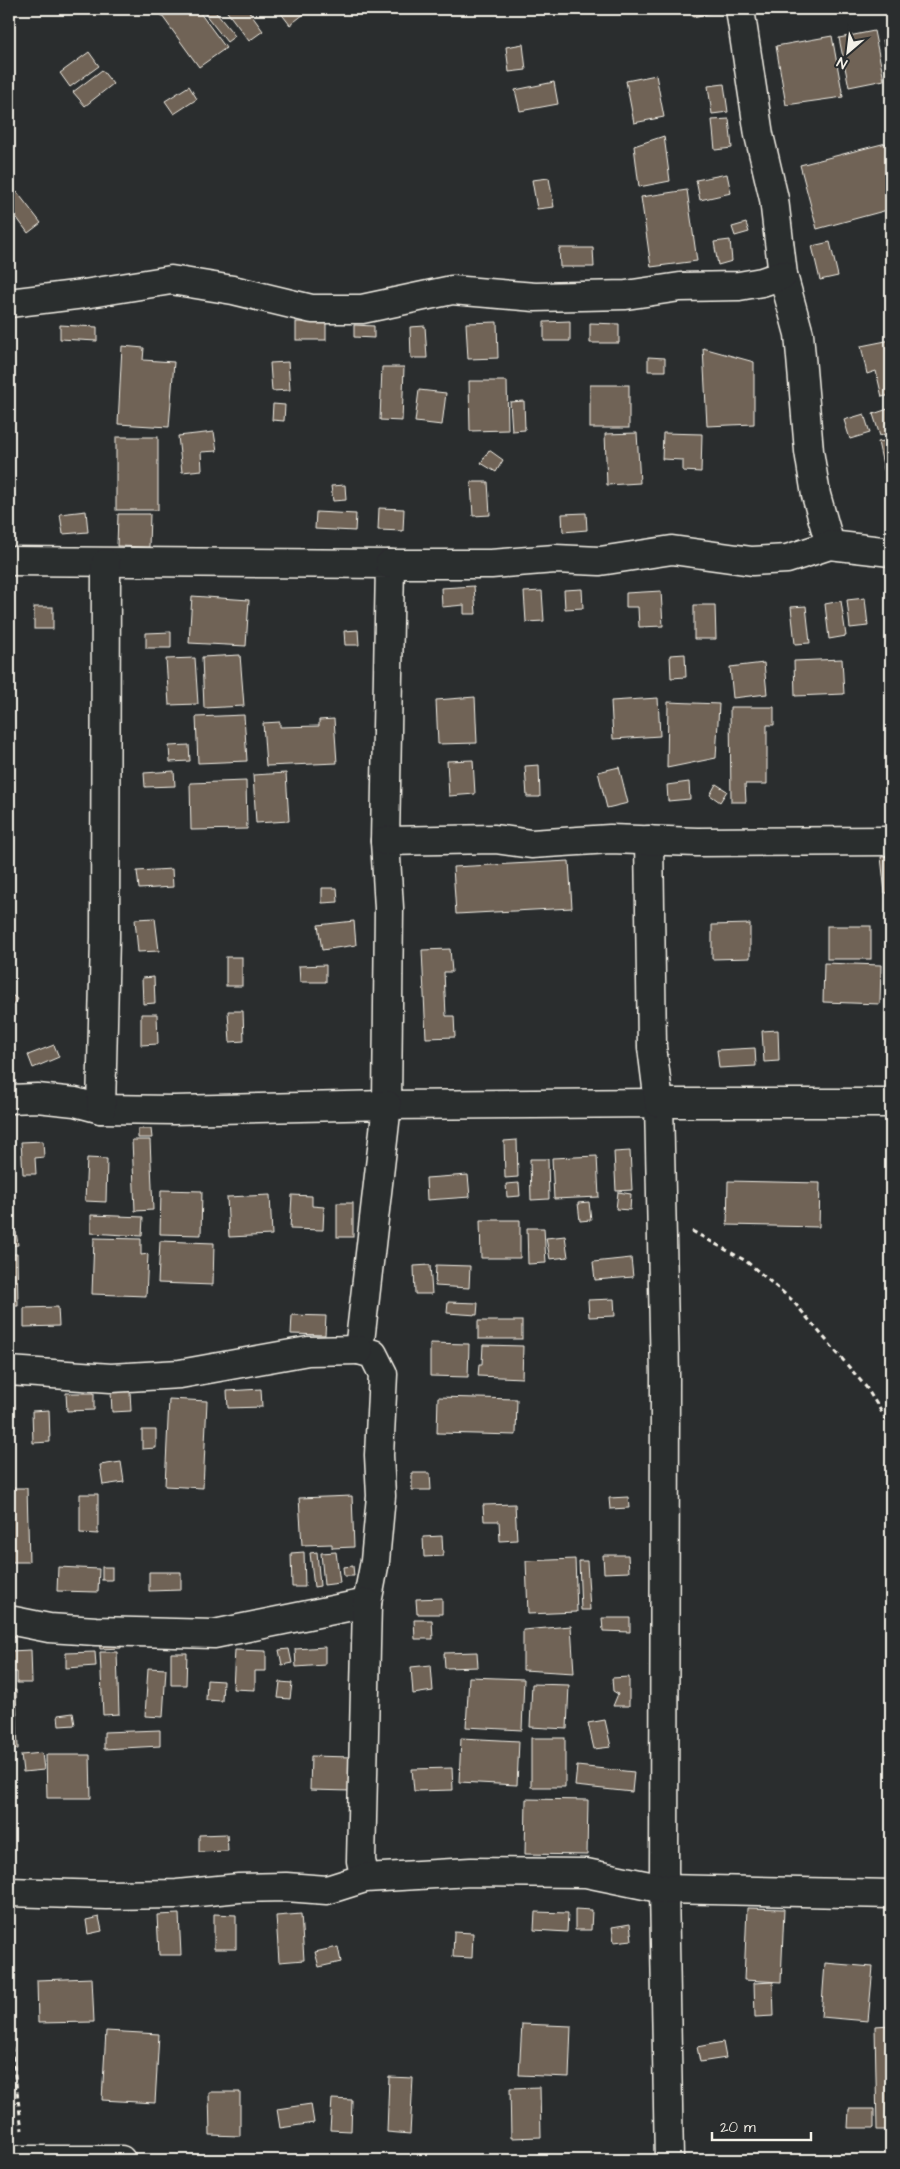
<svg xmlns="http://www.w3.org/2000/svg" width="900" height="2169" font-family="'Architects Daughter',sans-serif">
  <style>
    .building { fill: #706357; stroke: #f4f1e8 }
    .lines { fill: none; stroke-linecap: round; stroke-linejoin: round }
    .minor-casing { stroke: #f4f1e8; stroke-width: 31 }
    .path { stroke: #f4f1e8; stroke-width: 3; stroke-dasharray: 5 4; stroke-linecap: butt }
    .minor { stroke: #2a2d2e; stroke-width: 28 }
  </style>
  <rect width="100%" height="100%" fill="#2a2d2e"/>
  <filter id="ink" filterUnits="userSpaceOnUse"><feTurbulence type="fractalNoise" baseFrequency=".02" numOctaves="2"/><feDisplacementMap in="SourceGraphic" scale="10" xChannelSelector="R" yChannelSelector="G"/><feConvolveMatrix kernelMatrix="1 2 1 2 8 2 1 2 1" color-interpolation-filters="sRGB"/></filter>
  <g filter="url(#ink)">
    <g class="building">
      <path d="M 157,9 L 197,9 L 226,48 L 199,67 Z"/>
      <path d="M 201,9 L 213,9 L 235,36 L 227,42 Z"/>
      <path d="M 225,9 L 247,9 L 263,31 L 249,41 Z"/>
      <path d="M 285,9 L 300,9 L 304,14 L 290,25 L 280,12 Z"/>
      <path d="M 691,9 L 713,9 L 714,12 L 693,17 Z"/>
      <path d="M 874,31 L 884,80 L 849,87 L 839,38 Z"/>
      <path d="M 832,36 L 843,97 L 786,105 L 776,46 Z"/>
      <path d="M 891,38 L 891,75 L 883,40 Z"/>
      <path d="M 523,44 L 526,70 L 509,72 L 506,47 Z"/>
      <path d="M 89,52 L 99,66 L 70,87 L 60,73 Z"/>
      <path d="M 102,70 L 113,84 L 85,106 L 73,92 Z"/>
      <path d="M 656,75 L 664,117 L 634,123 L 626,81 Z"/>
      <path d="M 554,82 L 558,104 L 520,111 L 515,90 Z"/>
      <path d="M 724,84 L 728,112 L 712,114 L 708,86 Z"/>
      <path d="M 189,86 L 197,99 L 174,114 L 165,101 Z"/>
      <path d="M 729,119 L 732,148 L 715,150 L 712,120 Z"/>
      <path d="M 664,136 L 670,181 L 639,187 L 634,146 Z"/>
      <path d="M 886,143 L 891,162 L 891,209 L 817,229 L 800,165 Z"/>
      <path d="M 727,174 L 731,193 L 700,200 L 696,180 Z"/>
      <path d="M 549,178 L 554,207 L 537,209 L 532,180 Z"/>
      <path d="M 687,190 L 697,261 L 651,267 L 641,197 Z"/>
      <path d="M 17,192 L 41,223 L 28,233 L 9,207 L 9,199 Z"/>
      <path d="M 746,223 L 749,232 L 735,236 L 732,227 Z"/>
      <path d="M 730,240 L 732,261 L 718,265 L 714,242 Z"/>
      <path d="M 830,242 L 838,276 L 820,280 L 812,246 Z"/>
      <path d="M 559,248 L 593,248 L 594,267 L 560,267 Z"/>
      <path d="M 570,321 L 570,341 L 544,341 L 544,322 Z"/>
      <rect x="296" y="322" width="30" height="18"/>
      <path d="M 497,322 L 498,358 L 468,359 L 466,323 Z"/>
      <path d="M 590,323 L 619,324 L 619,343 L 590,343 Z"/>
      <path d="M 60,325 L 97,327 L 97,341 L 60,339 Z"/>
      <path d="M 354,325 L 374,326 L 374,338 L 354,337 Z"/>
      <path d="M 425,326 L 427,358 L 411,358 L 410,327 Z"/>
      <path d="M 891,340 L 891,395 L 882,397 L 876,371 L 867,374 L 861,346 Z"/>
      <path d="M 122,346 L 144,348 L 143,360 L 174,362 L 169,427 L 118,424 Z"/>
      <path d="M 703,348 L 754,362 L 754,424 L 707,426 Z"/>
      <path d="M 648,357 L 665,358 L 665,371 L 648,371 Z"/>
      <path d="M 288,362 L 290,390 L 272,391 L 270,363 Z"/>
      <path d="M 382,367 L 404,367 L 402,421 L 380,420 Z"/>
      <path d="M 469,381 L 507,381 L 508,430 L 470,431 Z"/>
      <rect x="590" y="385" width="39" height="43"/>
      <path d="M 419,390 L 446,393 L 442,425 L 415,422 Z"/>
      <path d="M 524,401 L 525,430 L 512,431 L 510,402 Z"/>
      <path d="M 273,404 L 285,405 L 284,421 L 272,420 Z"/>
      <path d="M 891,408 L 891,432 L 880,436 L 873,414 Z"/>
      <path d="M 864,414 L 870,433 L 850,439 L 844,420 Z"/>
      <path d="M 214,432 L 217,451 L 201,452 L 202,470 L 182,472 L 178,436 Z"/>
      <path d="M 637,433 L 640,483 L 607,485 L 605,434 Z"/>
      <path d="M 663,433 L 702,434 L 701,472 L 683,471 L 683,460 L 662,459 Z"/>
      <rect x="116" y="437" width="42" height="73"/>
      <path d="M 891,440 L 891,473 L 885,474 L 878,442 Z"/>
      <path d="M 489,450 L 503,460 L 496,472 L 481,463 Z"/>
      <path d="M 471,482 L 488,482 L 490,515 L 473,516 Z"/>
      <path d="M 345,485 L 346,500 L 333,501 L 331,486 Z"/>
      <path d="M 379,508 L 404,509 L 403,531 L 378,530 Z"/>
      <path d="M 86,511 L 88,532 L 63,534 L 60,514 Z"/>
      <path d="M 316,512 L 356,514 L 355,531 L 315,529 Z"/>
      <path d="M 586,513 L 587,530 L 563,532 L 562,514 Z"/>
      <path d="M 118,514 L 150,514 L 149,547 L 117,546 Z"/>
      <path d="M 474,586 L 476,614 L 464,614 L 464,605 L 442,607 L 441,588 Z"/>
      <path d="M 582,589 L 583,608 L 565,609 L 564,590 Z"/>
      <path d="M 542,591 L 544,621 L 526,622 L 524,592 Z"/>
      <path d="M 661,591 L 663,626 L 639,627 L 638,607 L 626,607 L 626,593 Z"/>
      <path d="M 192,596 L 249,600 L 246,646 L 189,643 Z"/>
      <path d="M 865,598 L 868,626 L 850,628 L 847,600 Z"/>
      <path d="M 841,601 L 846,636 L 829,639 L 825,604 Z"/>
      <path d="M 694,605 L 715,605 L 716,639 L 694,639 Z"/>
      <path d="M 806,606 L 810,643 L 795,644 L 791,607 Z"/>
      <rect x="34" y="607" width="19" height="22"/>
      <path d="M 358,630 L 359,645 L 345,645 L 344,631 Z"/>
      <path d="M 171,632 L 171,648 L 146,648 L 146,633 Z"/>
      <path d="M 685,654 L 686,677 L 671,678 L 670,655 Z"/>
      <path d="M 240,655 L 244,706 L 204,708 L 202,657 Z"/>
      <path d="M 195,658 L 198,704 L 169,705 L 166,659 Z"/>
      <path d="M 842,659 L 844,694 L 795,696 L 794,661 Z"/>
      <path d="M 764,663 L 767,694 L 733,698 L 730,667 Z"/>
      <path d="M 475,697 L 477,743 L 438,744 L 436,700 Z"/>
      <path d="M 658,698 L 660,736 L 613,739 L 611,701 Z"/>
      <path d="M 668,702 L 719,704 L 716,758 L 667,768 Z"/>
      <path d="M 730,707 L 774,707 L 774,725 L 767,725 L 767,784 L 745,784 L 746,802 L 731,802 Z"/>
      <path d="M 244,715 L 247,761 L 198,763 L 196,717 Z"/>
      <path d="M 334,719 L 337,763 L 266,766 L 263,723 L 280,722 L 280,727 L 319,726 L 319,720 Z"/>
      <path d="M 189,745 L 190,761 L 170,762 L 169,746 Z"/>
      <path d="M 473,760 L 475,794 L 449,796 L 447,761 Z"/>
      <path d="M 539,765 L 540,797 L 527,797 L 525,766 Z"/>
      <path d="M 619,767 L 628,803 L 607,808 L 598,772 Z"/>
      <path d="M 174,771 L 175,786 L 145,787 L 144,773 Z"/>
      <path d="M 286,773 L 289,821 L 256,823 L 253,775 Z"/>
      <path d="M 246,781 L 247,829 L 191,830 L 190,783 Z"/>
      <path d="M 689,782 L 690,799 L 668,801 L 667,785 Z"/>
      <path d="M 716,784 L 727,791 L 720,802 L 710,795 Z"/>
      <path d="M 891,856 L 891,893 L 885,893 L 881,857 Z"/>
      <path d="M 569,861 L 572,908 L 456,914 L 453,867 Z"/>
      <path d="M 172,869 L 173,887 L 139,889 L 137,871 Z"/>
      <path d="M 322,888 L 337,888 L 338,902 L 322,903 Z"/>
      <path d="M 155,918 L 159,951 L 138,952 L 135,919 Z"/>
      <path d="M 354,921 L 356,945 L 322,950 L 318,925 Z"/>
      <path d="M 750,924 L 750,958 L 712,959 L 712,925 Z"/>
      <rect x="827" y="926" width="44" height="33"/>
      <path d="M 450,949 L 452,972 L 444,972 L 446,1016 L 454,1016 L 455,1037 L 426,1038 L 422,950 Z"/>
      <rect x="226" y="957" width="16" height="29"/>
      <path d="M 824,963 L 881,965 L 880,1004 L 823,1002 Z"/>
      <path d="M 326,965 L 326,982 L 300,982 L 299,966 Z"/>
      <path d="M 154,977 L 155,1003 L 143,1004 L 142,978 Z"/>
      <path d="M 9,993 L 17,999 L 9,1012 Z"/>
      <path d="M 228,1011 L 243,1011 L 244,1041 L 230,1042 Z"/>
      <path d="M 141,1014 L 157,1014 L 158,1044 L 141,1045 Z"/>
      <path d="M 778,1030 L 779,1061 L 764,1062 L 762,1031 Z"/>
      <path d="M 54,1045 L 59,1057 L 33,1068 L 28,1055 Z"/>
      <path d="M 755,1048 L 756,1066 L 719,1068 L 717,1050 Z"/>
      <path d="M 138,1129 L 151,1129 L 152,1138 L 138,1138 Z"/>
      <path d="M 132,1140 L 150,1140 L 153,1210 L 135,1211 Z"/>
      <path d="M 517,1140 L 518,1177 L 505,1178 L 504,1141 Z"/>
      <path d="M 43,1141 L 44,1157 L 35,1158 L 36,1174 L 23,1174 L 21,1142 Z"/>
      <path d="M 630,1151 L 632,1190 L 616,1191 L 614,1152 Z"/>
      <path d="M 597,1156 L 599,1197 L 554,1199 L 552,1158 Z"/>
      <path d="M 87,1158 L 107,1159 L 106,1202 L 85,1201 Z"/>
      <path d="M 530,1159 L 548,1159 L 549,1199 L 531,1200 Z"/>
      <path d="M 468,1175 L 470,1197 L 427,1200 L 426,1178 Z"/>
      <path d="M 728,1181 L 820,1183 L 819,1227 L 727,1225 Z"/>
      <path d="M 519,1183 L 520,1196 L 507,1197 L 506,1184 Z"/>
      <path d="M 161,1190 L 202,1191 L 201,1235 L 160,1234 Z"/>
      <path d="M 618,1192 L 631,1194 L 630,1210 L 616,1209 Z"/>
      <path d="M 270,1195 L 272,1235 L 229,1237 L 227,1197 Z"/>
      <path d="M 292,1195 L 312,1196 L 312,1206 L 324,1207 L 323,1230 L 290,1229 Z"/>
      <path d="M 589,1202 L 591,1220 L 580,1221 L 578,1203 Z"/>
      <rect x="337" y="1203" width="16" height="34"/>
      <path d="M 91,1215 L 143,1217 L 142,1236 L 91,1233 Z"/>
      <path d="M 480,1220 L 520,1220 L 520,1258 L 481,1258 Z"/>
      <path d="M 527,1228 L 544,1228 L 546,1263 L 528,1264 Z"/>
      <path d="M 9,1232 L 16,1232 L 18,1245 L 9,1246 Z"/>
      <path d="M 565,1236 L 568,1257 L 550,1259 L 546,1238 Z"/>
      <path d="M 94,1238 L 141,1239 L 141,1255 L 148,1254 L 146,1296 L 92,1294 Z"/>
      <path d="M 160,1241 L 214,1243 L 213,1285 L 158,1283 Z"/>
      <path d="M 9,1254 L 17,1254 L 18,1306 L 9,1306 Z"/>
      <path d="M 631,1258 L 633,1277 L 595,1280 L 593,1262 Z"/>
      <path d="M 430,1265 L 432,1294 L 415,1294 L 414,1266 Z"/>
      <path d="M 436,1265 L 470,1266 L 469,1288 L 435,1286 Z"/>
      <path d="M 614,1299 L 615,1316 L 589,1317 L 588,1300 Z"/>
      <path d="M 448,1302 L 478,1303 L 477,1315 L 447,1313 Z"/>
      <path d="M 58,1307 L 59,1326 L 24,1327 L 24,1308 Z"/>
      <path d="M 292,1315 L 326,1316 L 325,1335 L 291,1334 Z"/>
      <rect x="478" y="1321" width="44" height="18"/>
      <path d="M 430,1343 L 469,1344 L 468,1377 L 430,1376 Z"/>
      <path d="M 483,1345 L 523,1346 L 522,1378 L 478,1376 L 479,1364 L 482,1364 Z"/>
      <path d="M 261,1389 L 262,1407 L 228,1408 L 227,1391 Z"/>
      <path d="M 130,1391 L 131,1411 L 112,1412 L 111,1392 Z"/>
      <path d="M 66,1393 L 94,1393 L 94,1410 L 67,1411 Z"/>
      <path d="M 438,1397 L 517,1399 L 516,1435 L 437,1433 Z"/>
      <path d="M 169,1399 L 207,1401 L 203,1488 L 165,1486 Z"/>
      <path d="M 49,1410 L 50,1442 L 33,1443 L 32,1411 Z"/>
      <path d="M 142,1430 L 156,1430 L 156,1448 L 142,1449 Z"/>
      <path d="M 121,1462 L 124,1482 L 103,1485 L 100,1465 Z"/>
      <path d="M 412,1473 L 430,1473 L 431,1490 L 412,1490 Z"/>
      <path d="M 9,1488 L 27,1488 L 29,1562 L 9,1562 Z"/>
      <path d="M 80,1494 L 98,1494 L 98,1534 L 80,1533 Z"/>
      <path d="M 352,1496 L 354,1547 L 332,1548 L 332,1544 L 302,1545 L 299,1498 Z"/>
      <path d="M 628,1497 L 629,1508 L 610,1509 L 609,1498 Z"/>
      <path d="M 515,1504 L 517,1540 L 500,1541 L 499,1521 L 484,1521 L 483,1505 Z"/>
      <path d="M 442,1536 L 443,1556 L 424,1557 L 423,1537 Z"/>
      <path d="M 304,1552 L 305,1587 L 292,1587 L 291,1553 Z"/>
      <path d="M 317,1552 L 320,1586 L 314,1587 L 310,1553 Z"/>
      <path d="M 336,1552 L 340,1583 L 324,1585 L 321,1553 Z"/>
      <path d="M 603,1555 L 628,1555 L 629,1572 L 604,1573 Z"/>
      <path d="M 575,1559 L 577,1612 L 528,1614 L 526,1561 Z"/>
      <path d="M 579,1561 L 587,1561 L 590,1610 L 581,1610 Z"/>
      <path d="M 353,1566 L 354,1576 L 344,1576 L 343,1567 Z"/>
      <path d="M 58,1567 L 99,1569 L 98,1592 L 57,1591 Z"/>
      <rect x="102" y="1567" width="10" height="13"/>
      <path d="M 149,1572 L 181,1572 L 181,1590 L 149,1591 Z"/>
      <path d="M 442,1598 L 442,1614 L 417,1614 L 416,1599 Z"/>
      <path d="M 602,1618 L 630,1618 L 630,1632 L 603,1631 Z"/>
      <path d="M 414,1620 L 432,1620 L 433,1639 L 415,1639 Z"/>
      <path d="M 571,1626 L 574,1673 L 523,1670 L 523,1630 Z"/>
      <path d="M 121,1636 L 121,1648 L 100,1649 L 99,1637 Z"/>
      <path d="M 325,1647 L 325,1665 L 296,1667 L 295,1649 Z"/>
      <path d="M 289,1649 L 292,1663 L 282,1665 L 279,1650 Z"/>
      <path d="M 31,1650 L 32,1683 L 17,1683 L 17,1672 L 9,1672 L 9,1651 Z"/>
      <path d="M 235,1650 L 266,1651 L 266,1671 L 255,1671 L 255,1690 L 233,1689 Z"/>
      <path d="M 95,1652 L 96,1666 L 66,1668 L 66,1653 Z"/>
      <path d="M 100,1652 L 117,1652 L 119,1714 L 103,1715 Z"/>
      <path d="M 477,1652 L 478,1667 L 445,1668 L 444,1653 Z"/>
      <path d="M 171,1653 L 187,1653 L 186,1685 L 171,1685 Z"/>
      <path d="M 431,1665 L 433,1691 L 413,1694 L 411,1667 Z"/>
      <path d="M 148,1668 L 166,1669 L 163,1717 L 145,1716 Z"/>
      <path d="M 469,1677 L 524,1679 L 522,1730 L 466,1727 Z"/>
      <path d="M 629,1677 L 629,1706 L 613,1706 L 618,1694 L 613,1691 L 612,1678 Z"/>
      <path d="M 207,1680 L 223,1681 L 222,1701 L 206,1700 Z"/>
      <path d="M 280,1682 L 292,1683 L 290,1699 L 278,1698 Z"/>
      <path d="M 532,1684 L 569,1685 L 567,1729 L 530,1727 Z"/>
      <path d="M 9,1690 L 16,1690 L 18,1749 L 9,1749 Z"/>
      <path d="M 73,1713 L 75,1725 L 59,1726 L 58,1715 Z"/>
      <path d="M 605,1720 L 611,1747 L 594,1749 L 588,1723 Z"/>
      <path d="M 160,1730 L 160,1746 L 104,1749 L 104,1732 Z"/>
      <path d="M 461,1738 L 519,1741 L 517,1785 L 459,1782 Z"/>
      <rect x="531" y="1738" width="34" height="49"/>
      <path d="M 42,1753 L 44,1770 L 23,1772 L 21,1755 Z"/>
      <path d="M 46,1755 L 90,1755 L 91,1798 L 47,1798 Z"/>
      <path d="M 311,1756 L 352,1757 L 351,1791 L 310,1790 Z"/>
      <path d="M 9,1758 L 11,1758 L 12,1797 L 9,1797 Z"/>
      <path d="M 577,1766 L 634,1772 L 632,1792 L 575,1786 Z"/>
      <path d="M 452,1768 L 453,1790 L 414,1791 L 412,1769 Z"/>
      <path d="M 526,1799 L 588,1800 L 587,1855 L 525,1854 Z"/>
      <path d="M 227,1834 L 228,1851 L 199,1852 L 199,1835 Z"/>
      <path d="M 747,1908 L 784,1909 L 781,1982 L 744,1980 Z"/>
      <path d="M 575,1909 L 592,1910 L 591,1930 L 575,1930 Z"/>
      <path d="M 535,1912 L 568,1913 L 567,1932 L 534,1930 Z"/>
      <path d="M 179,1914 L 181,1955 L 159,1955 L 157,1915 Z"/>
      <path d="M 214,1914 L 236,1915 L 236,1949 L 214,1949 Z"/>
      <path d="M 301,1914 L 304,1960 L 279,1962 L 276,1916 Z"/>
      <path d="M 99,1917 L 102,1931 L 88,1934 L 86,1920 Z"/>
      <path d="M 630,1924 L 632,1940 L 614,1942 L 612,1927 Z"/>
      <path d="M 454,1932 L 473,1933 L 472,1958 L 453,1957 Z"/>
      <path d="M 338,1947 L 341,1962 L 319,1967 L 315,1952 Z"/>
      <path d="M 825,1963 L 873,1967 L 868,2021 L 821,2017 Z"/>
      <path d="M 92,1978 L 94,2022 L 38,2023 L 37,1980 Z"/>
      <path d="M 773,1982 L 774,2016 L 755,2017 L 754,1983 Z"/>
      <path d="M 522,2024 L 571,2026 L 569,2077 L 519,2075 Z"/>
      <path d="M 891,2025 L 891,2130 L 877,2130 L 875,2026 Z"/>
      <path d="M 106,2031 L 159,2034 L 155,2103 L 102,2100 Z"/>
      <path d="M 723,2042 L 726,2058 L 700,2062 L 697,2047 Z"/>
      <path d="M 389,2077 L 413,2078 L 410,2134 L 387,2132 Z"/>
      <path d="M 540,2087 L 541,2137 L 511,2138 L 510,2088 Z"/>
      <path d="M 209,2092 L 240,2092 L 240,2136 L 210,2135 Z"/>
      <path d="M 332,2099 L 352,2100 L 351,2131 L 330,2130 Z"/>
      <path d="M 311,2104 L 314,2123 L 280,2128 L 277,2109 Z"/>
      <path d="M 849,2109 L 874,2109 L 874,2128 L 848,2128 Z"/>
    </g>
    <g class="lines">
      <g class="minor-casing">
        <g id="minor">
          <path d="M 740,9 L 759,135 L 774,199 L 783,275 L 799,334 L 809,451 L 816,495 L 830,545"/>
          <path d="M 9,303 L 84,294 L 171,280 L 233,290 L 312,309 L 362,309 L 452,290 L 535,297 L 626,295 L 680,287 L 739,286 L 762,282 L 783,275"/>
          <path d="M 9,561 L 390,564 L 385,841 L 389,908 L 387,1105 L 659,1103 L 665,1375 L 664,1889 L 669,2160"/>
          <path d="M 390,564 L 491,564 L 555,559 L 600,561 L 672,550 L 752,561 L 787,559 L 830,545 L 891,552"/>
          <path d="M 649,840 L 652,1047 L 659,1103 L 891,1103"/>
          <path d="M 385,841 L 495,839 L 531,844 L 610,839 L 697,842 L 891,841"/>
          <path d="M 9,1099 L 37,1098 L 75,1102 L 101,1109 L 174,1110 L 387,1105 L 359,1350 L 373,1354 L 383,1374 L 379,1455 L 381,1496 L 375,1561 L 367,1603 L 214,1634 L 96,1631 L 49,1628 L 9,1620"/>
          <path d="M 101,1109 L 105,937 L 106,563"/>
          <path d="M 9,1371 L 111,1378 L 180,1374 L 308,1351 L 359,1350"/>
          <path d="M 365,1878 L 361,1861 L 367,1603"/>
          <path d="M 9,1892 L 106,1895 L 177,1894 L 239,1888 L 286,1887 L 327,1890 L 365,1878 L 471,1872 L 586,1873 L 664,1889 L 891,1894"/>
          <path d="M 9,2160 L 121,2160"/>
        </g>
      </g>
      <g class="path">
        <path d="M 692,1231 L 746,1261 L 792,1300 L 866,1387 L 891,1427"/>
        <path d="M 9,2029 L 22,2130"/>
      </g>
      <use href="#minor" class="minor"/>
    </g>
  </g>
  <rect width="900" height="2169" fill="none" stroke="#2a2d2e" stroke-width="30"/>
  <rect x="15" y="15" width="870" height="2139" fill="none" stroke="#f4f1e8" stroke-width="2" filter="url(#ink)"/>
  <g transform="translate(848 52) rotate(208)" stroke="#2a2d2e" stroke-width="4" paint-order="stroke">
  <path d="M0-4L9 19L0 12L-9 19Z" fill="#f4f1e8"/>
  <text y="-8" font-size="14" font-weight="bold" text-anchor="middle" fill="#f4f1e8">N</text>
  </g>
  <path d="M712 2132v8h99v-8" fill="none" stroke="#f4f1e8" stroke-width="2.5"/>
  <text x="720" y="2132" font-size="15" fill="#f4f1e8" stroke="#2a2d2e" stroke-width="4" paint-order="stroke">20 m</text>
</svg>
